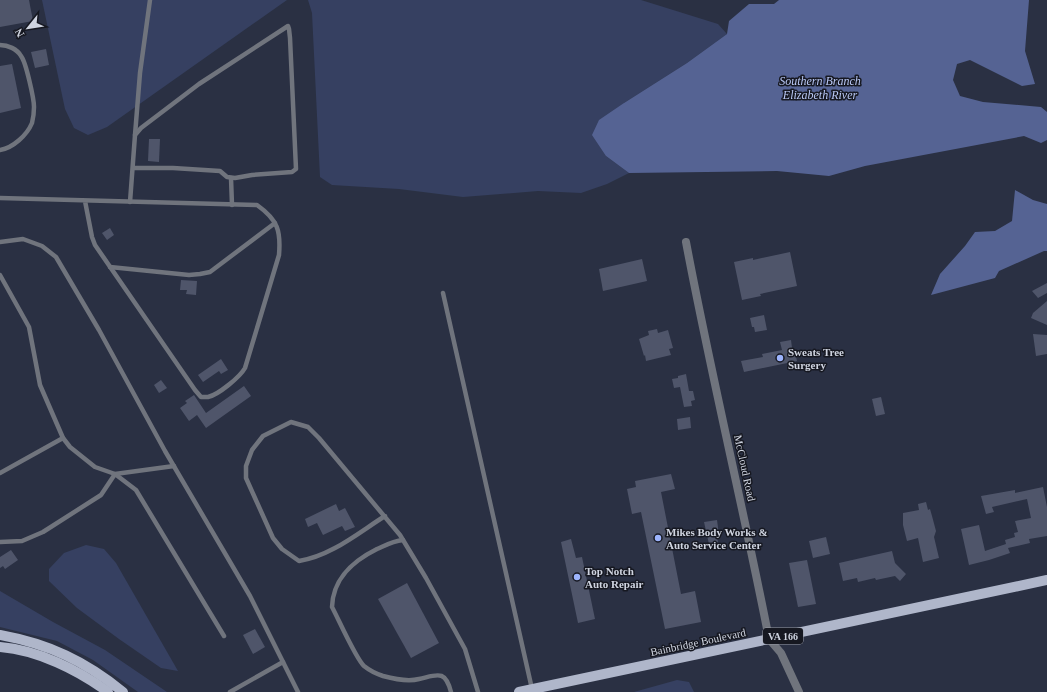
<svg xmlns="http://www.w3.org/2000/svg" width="1047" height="692" font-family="Georgia,serif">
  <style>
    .green { fill: #364061 }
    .water { fill: #556393 }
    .building { fill: #4f556a }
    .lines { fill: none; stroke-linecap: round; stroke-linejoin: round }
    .lane { stroke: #70747d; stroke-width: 4.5 }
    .street { stroke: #70747d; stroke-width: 8 }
    .primary { stroke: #afb6ca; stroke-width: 10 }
    .poi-dot { fill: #9db4fd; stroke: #161821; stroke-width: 1.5 }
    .labels { text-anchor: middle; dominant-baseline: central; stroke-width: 3; stroke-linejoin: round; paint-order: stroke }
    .shield { fill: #161821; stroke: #989ca7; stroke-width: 1 }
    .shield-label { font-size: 10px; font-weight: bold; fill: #d0d5e1 }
    .poi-label { font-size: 11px; font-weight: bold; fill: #d0d5e1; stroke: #161821; text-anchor: start }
    .street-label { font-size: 11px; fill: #d0d5e1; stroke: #161821 }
    .water-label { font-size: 12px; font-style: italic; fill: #b9c8f5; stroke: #161821 }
  </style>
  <rect width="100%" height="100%" fill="#2a3043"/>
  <g class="green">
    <path d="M 42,0 L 287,0 L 107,127 L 88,135 L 74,128 L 65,109 Z"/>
    <path d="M 308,0 L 641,0 L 718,24 L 727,34 L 687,63 L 624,103 L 606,156 L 629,173 L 607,184 L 581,193 L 538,191 L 463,197 L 399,189 L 332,185 L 320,177 L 312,13 Z"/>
    <path d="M 86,545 L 104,549 L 116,563 L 178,671 L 161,668 L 119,639 L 77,608 L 49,581 L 49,569 L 64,553 Z"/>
    <path d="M 0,591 L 53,622 L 105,650 L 167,692 L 138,692 L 93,660 L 57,641 L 0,627 Z"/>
    <path d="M 677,680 L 689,682 L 694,692 L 634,692 Z"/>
  </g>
  <g class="water">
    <path d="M 779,0 L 1029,0 L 1025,51 L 1035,84 L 1022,86 L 970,60 L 957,64 L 953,80 L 960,96 L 983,102 L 1041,107 L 1047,112 L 1047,140 L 1041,143 L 1024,136 L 865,166 L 829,176 L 777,171 L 629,173 L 606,156 L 592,135 L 599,120 L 624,103 L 687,63 L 727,34 L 729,21 L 749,4 L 774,4 Z"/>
    <path d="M 1015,190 L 1033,200 L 1047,204 L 1047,251 L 1044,251 L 999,271 L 995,278 L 931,295 L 940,274 L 965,246 L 975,232 L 995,231 L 1012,221 Z"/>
  </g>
  <g class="building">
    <path d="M 0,0 L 29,0 L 33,21 L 0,27 Z"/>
    <path d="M 46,49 L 49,65 L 35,68 L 31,52 Z"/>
    <path d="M 12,64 L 21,108 L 0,113 L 0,66 Z"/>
    <path d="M 149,139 L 160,139 L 159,162 L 148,161 Z"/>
    <path d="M 110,228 L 114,235 L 107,240 L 102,233 Z"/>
    <path d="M 790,252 L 797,286 L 760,294 L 761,296 L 742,300 L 734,262 L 753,258 L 753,260 Z"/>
    <path d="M 642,259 L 647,281 L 603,291 L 599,269 Z"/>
    <path d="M 181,280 L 197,281 L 196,295 L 186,294 L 187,290 L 180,290 Z"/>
    <path d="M 1047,283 L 1047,293 L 1038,298 L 1032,291 Z"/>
    <path d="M 1047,301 L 1047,325 L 1031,318 L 1033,313 Z"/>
    <path d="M 764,315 L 767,330 L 755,332 L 754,327 L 752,327 L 750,318 Z"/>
    <path d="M 657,329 L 658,333 L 668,330 L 673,348 L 669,349 L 671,355 L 646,361 L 645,355 L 644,356 L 639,339 L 649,335 L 648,331 Z"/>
    <path d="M 1033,334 L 1047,335 L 1047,354 L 1036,356 Z"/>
    <path d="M 791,340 L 792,348 L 794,348 L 797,361 L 744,372 L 741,361 L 763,357 L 762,354 L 782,350 L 780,342 Z"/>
    <path d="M 221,359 L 228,370 L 221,374 L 219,371 L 203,382 L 198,375 Z"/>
    <path d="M 686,374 L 689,391 L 693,391 L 695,400 L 691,401 L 692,406 L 684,407 L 680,387 L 674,388 L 672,379 L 678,378 L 678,376 Z"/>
    <path d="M 161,380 L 167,388 L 159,393 L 154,385 Z"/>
    <path d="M 244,386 L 251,396 L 206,428 L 197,415 L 189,421 L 180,408 L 187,403 L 185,401 L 194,395 L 206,413 Z"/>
    <path d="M 881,397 L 885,414 L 876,416 L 872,399 Z"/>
    <path d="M 690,417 L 691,428 L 678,430 L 677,419 Z"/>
    <path d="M 671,474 L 675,489 L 661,492 L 681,594 L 695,591 L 701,622 L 665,629 L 641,512 L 632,514 L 627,489 L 636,487 L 635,481 Z"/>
    <path d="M 1043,487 L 1047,507 L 1047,536 L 1029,539 L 1030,543 L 1008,548 L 1010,553 L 989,560 L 969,565 L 961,529 L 979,525 L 985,551 L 1006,544 L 1005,540 L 1015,537 L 1014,533 L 1018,532 L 1015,521 L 1031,518 L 1027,499 L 992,507 L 994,512 L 986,514 L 981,496 L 1015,490 L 1015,493 Z"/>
    <path d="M 926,502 L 928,510 L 930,509 L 932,516 L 936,531 L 934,537 L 939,558 L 923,562 L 918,538 L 907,541 L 903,525 L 903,513 L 919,510 L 918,504 Z"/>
    <path d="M 336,504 L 339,511 L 345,508 L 355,527 L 345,531 L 342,526 L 323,535 L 317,523 L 308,527 L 305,519 Z"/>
    <path d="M 717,520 L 719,535 L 717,536 L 718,542 L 709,544 L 704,522 Z"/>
    <path d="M 826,537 L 830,554 L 813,558 L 809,541 Z"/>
    <path d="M 571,539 L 576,558 L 582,557 L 595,619 L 578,623 L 561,542 Z"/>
    <path d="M 11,550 L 18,560 L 5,569 L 3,566 L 0,568 L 0,557 Z"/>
    <path d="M 892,551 L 895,563 L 906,574 L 900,581 L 895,576 L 876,580 L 875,578 L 858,582 L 857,578 L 843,581 L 839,563 Z"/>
    <path d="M 807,560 L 816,604 L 798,607 L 789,563 Z"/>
    <path d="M 407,583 L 439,643 L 411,658 L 378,599 Z"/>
    <path d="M 255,629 L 265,647 L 253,654 L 243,635 Z"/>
  </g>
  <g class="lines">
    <g class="lane">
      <path d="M 0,45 C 8,45 17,49 21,56 C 26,62 34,99 34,107 C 34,112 33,119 32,123 C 27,135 13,148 0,150"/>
      <path d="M 135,135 L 140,73 L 150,0"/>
      <path d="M 231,178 L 232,205"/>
      <path d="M 0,198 L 257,205 C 278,220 281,231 279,255 L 245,368 C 240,377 218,395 208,397 C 207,397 202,397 201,397 L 195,390 L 95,245 L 92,237 L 85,201"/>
      <path d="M 130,202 L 135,135 L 141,128 L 199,84 L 288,26 L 289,29 L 290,38 L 296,169 L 292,172 L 252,175 L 235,178 L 227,177 L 220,171 L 173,168 L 133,168"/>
      <path d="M 0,242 L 23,239 L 42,246 L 56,257 L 99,330 L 165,451 L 250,596 L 298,692"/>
      <path d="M 110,267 L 189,275 L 200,274 L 210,272 L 275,223"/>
      <path d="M 0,275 L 29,327 L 40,385 L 63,438 L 70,447 L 95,467 L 115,474 L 174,466"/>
      <path d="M 443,293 L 532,689"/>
      <path d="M 0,473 L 63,438"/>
      <path d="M 385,516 C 358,533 331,556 299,561 L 282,549 L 273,538 L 246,478 L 246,466 L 252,450 L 263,436 L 291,422 L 308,427 L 319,438 L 400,535 L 426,578 L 465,649 L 478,692"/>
      <path d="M 403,540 C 393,541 386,545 377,549 C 353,561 333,578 332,607 C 338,618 356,659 364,666 C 369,670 377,674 383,676 C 394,679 408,682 419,679 C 437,675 445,669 451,692"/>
      <path d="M 0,542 L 22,541 L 43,532 L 101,495 L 115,474 L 136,490 L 224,636"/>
      <path d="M 230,692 L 283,662"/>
    </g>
    <path class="street" d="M 686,242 C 711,375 743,506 769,639 L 781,653 L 799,692"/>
    <g class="primary">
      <path d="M 0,635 C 49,644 85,661 123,692"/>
      <path d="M 0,647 C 38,650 78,670 108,692"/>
      <path d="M 519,692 L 1047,580"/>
    </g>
  </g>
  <g class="poi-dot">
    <circle cx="780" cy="358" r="4"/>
    <circle cx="658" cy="538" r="4"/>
    <circle cx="577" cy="577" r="4"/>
  </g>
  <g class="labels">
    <rect class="shield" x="763" y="628" width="40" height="16" rx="3"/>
    <g class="shield-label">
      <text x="783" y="636">VA 166</text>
    </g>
    <g class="poi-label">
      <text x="788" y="352">Sweats Tree<tspan x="788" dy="13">Surgery</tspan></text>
      <text x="666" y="532">Mikes Body Works &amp;<tspan x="666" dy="13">Auto Service Center</tspan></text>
      <text x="585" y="571">Top Notch<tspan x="585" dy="13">Auto Repair</tspan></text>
    </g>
    <g class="street-label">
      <text transform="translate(745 468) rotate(78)">McCloud Road</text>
      <text transform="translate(698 642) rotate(-12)">Bainbridge Boulevard</text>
    </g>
    <g class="water-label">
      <text x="820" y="81">Southern Branch<tspan x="820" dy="14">Elizabeth River</tspan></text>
    </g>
  </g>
  <g transform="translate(28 28) rotate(240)" stroke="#161821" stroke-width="3" paint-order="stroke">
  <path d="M0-3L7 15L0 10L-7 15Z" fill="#d0d5e1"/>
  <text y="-6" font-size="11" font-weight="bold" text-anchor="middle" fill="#d0d5e1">N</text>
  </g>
</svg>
